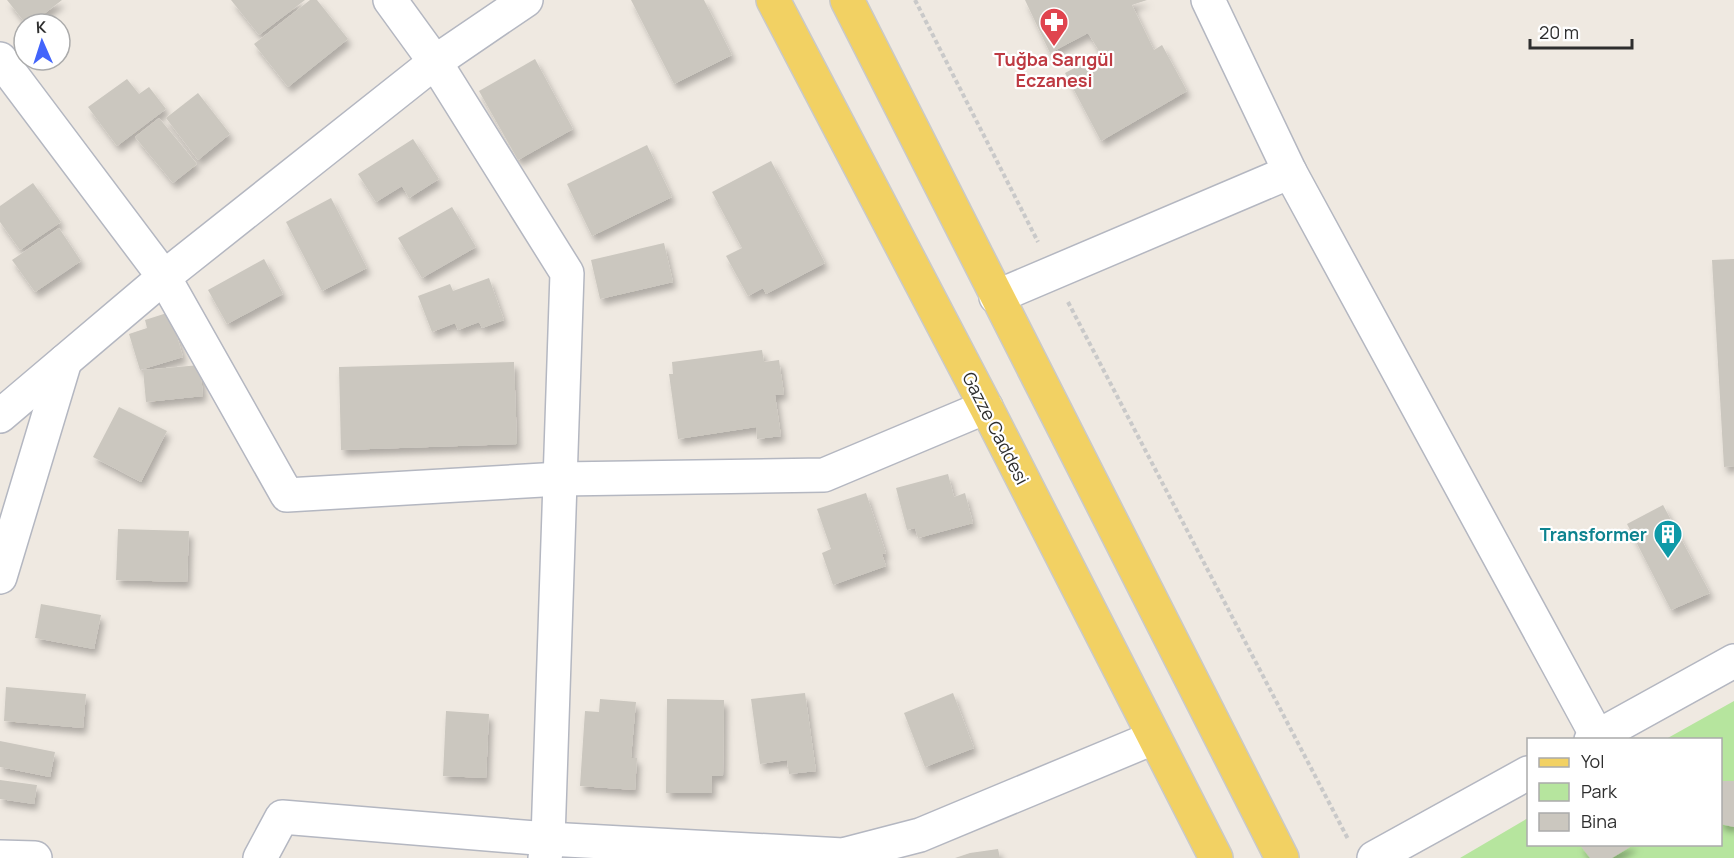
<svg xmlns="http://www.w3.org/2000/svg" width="1734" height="858" font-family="Manrope,sans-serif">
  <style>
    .green { fill: #b6e59e }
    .building { fill: #cbc7bf; filter: url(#shadow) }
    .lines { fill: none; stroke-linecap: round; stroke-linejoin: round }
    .minor-casing { stroke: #b4b7c1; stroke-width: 36 }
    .major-casing { stroke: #c9c9c9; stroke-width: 36 }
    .path { stroke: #c9c9c9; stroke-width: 4; stroke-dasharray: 4.5 3; stroke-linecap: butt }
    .minor { stroke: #fff; stroke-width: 33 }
    .major { stroke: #f2d163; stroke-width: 33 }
    .labels { text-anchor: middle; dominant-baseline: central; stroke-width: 4.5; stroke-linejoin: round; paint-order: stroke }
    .health-label { font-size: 18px; font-weight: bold; fill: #be3a42; stroke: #fff }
    .street-label { font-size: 18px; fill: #2e2e2e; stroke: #fff }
    .culture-label { font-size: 18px; font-weight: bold; fill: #0d838f; stroke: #fff; text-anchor: end }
  </style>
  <defs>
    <filter id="shadow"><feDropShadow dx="3.5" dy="6" stdDeviation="3" flood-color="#0004"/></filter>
  </defs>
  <rect width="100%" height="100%" fill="#efe9e1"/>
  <path class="green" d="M 1734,701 L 1734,858 L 1460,858 L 1528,818 L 1528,844 L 1720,844 L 1720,740 L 1666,739 Z"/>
  <g class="building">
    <path d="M 7,0 L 62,0 L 31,24 L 26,24 Z"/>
    <path d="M 231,0 L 305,0 L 259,35 Z"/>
    <path d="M 310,0 L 317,0 L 348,39 L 288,87 L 254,44 Z"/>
    <path d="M 631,0 L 704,0 L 732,55 L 674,84 Z"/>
    <path d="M 1025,0 L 1147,0 L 1132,5 L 1154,50 L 1162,45 L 1187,91 L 1101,141 L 1065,73 L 1101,54 L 1088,33 L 1050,53 Z"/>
    <path d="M 535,59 L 573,129 L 518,160 L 479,91 Z"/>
    <path d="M 127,79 L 139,94 L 149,87 L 166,109 L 117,146 L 88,107 Z"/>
    <path d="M 198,93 L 230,134 L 198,160 L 166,118 Z"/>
    <path d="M 159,118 L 197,164 L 173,183 L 135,137 Z"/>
    <path d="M 413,139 L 439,179 L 409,198 L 402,186 L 376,202 L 358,174 Z"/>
    <path d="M 647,145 L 672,197 L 592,236 L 567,184 Z"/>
    <path d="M 771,161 L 825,263 L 766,294 L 763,288 L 748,296 L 726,256 L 742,248 L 712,192 Z"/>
    <path d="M 33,183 L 61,222 L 20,250 L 0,222 L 0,206 Z"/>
    <path d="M 331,198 L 367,268 L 322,291 L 286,222 Z"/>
    <path d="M 452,207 L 476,247 L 422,278 L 398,238 Z"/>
    <path d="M 59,228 L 81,261 L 35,292 L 12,260 Z"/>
    <path d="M 664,243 L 673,282 L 600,299 L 591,260 Z"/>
    <path d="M 264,259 L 283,294 L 227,324 L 208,290 Z"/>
    <path d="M 1734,259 L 1734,466 L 1724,467 L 1712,260 Z"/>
    <path d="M 489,278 L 504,320 L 482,328 L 479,322 L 458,330 L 455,323 L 432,332 L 418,296 L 450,284 L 453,291 Z"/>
    <path d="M 170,312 L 183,357 L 140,370 L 129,334 L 147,328 L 145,320 Z"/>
    <path d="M 762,350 L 764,362 L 779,360 L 784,394 L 775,395 L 781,436 L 757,439 L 756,427 L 678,439 L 669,374 L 673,374 L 672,362 Z"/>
    <path d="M 514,362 L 517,444 L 341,450 L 339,367 Z"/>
    <path d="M 200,365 L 203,396 L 146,402 L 143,370 Z"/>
    <path d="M 119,407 L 167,431 L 141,482 L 93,457 Z"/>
    <path d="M 948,474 L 954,497 L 965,493 L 973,523 L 918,538 L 915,528 L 907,530 L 896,488 Z"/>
    <path d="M 866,493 L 886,553 L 882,554 L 886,566 L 833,585 L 822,553 L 831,549 L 817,509 Z"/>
    <path d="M 1663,505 L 1710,593 L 1671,610 L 1627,524 Z"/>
    <path d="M 118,529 L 189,531 L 187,582 L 116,580 Z"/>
    <path d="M 41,604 L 101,615 L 94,649 L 35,638 Z"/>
    <path d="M 6,687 L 86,694 L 83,728 L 4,721 Z"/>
    <path d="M 805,693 L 816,771 L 789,774 L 787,760 L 760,764 L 751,699 Z"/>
    <path d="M 953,693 L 974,748 L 925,767 L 904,713 Z"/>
    <path d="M 600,699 L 636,702 L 631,758 L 637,758 L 635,790 L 580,786 L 585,711 L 599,712 Z"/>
    <path d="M 667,699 L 724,700 L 723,776 L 712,776 L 712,793 L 666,793 Z"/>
    <path d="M 446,711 L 489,714 L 486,778 L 443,776 Z"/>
    <path d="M 0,741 L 55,752 L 50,777 L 0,767 Z"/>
    <path d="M 0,780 L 37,785 L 34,804 L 0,799 Z"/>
    <path d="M 1720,781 L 1734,781 L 1734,827 L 1720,824 Z"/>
    <path d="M 1579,844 L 1635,844 L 1612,858 L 1590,858 Z"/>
    <path d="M 998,849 L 1000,858 L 955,858 L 970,853 Z"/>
  </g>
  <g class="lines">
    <g class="minor-casing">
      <g id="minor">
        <path d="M 390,0 L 435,62 L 567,273 L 548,839 L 545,858"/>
        <path d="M 1208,0 L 1290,172"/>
        <path d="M 0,59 L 164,277 L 287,495 L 560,479 L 824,475 L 986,407"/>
        <path d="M 996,297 L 1290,172 L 1597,736"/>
        <path d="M 0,416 L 164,277 L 435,62 L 526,0"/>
        <path d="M 0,577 L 65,361"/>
        <path d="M 1591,740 L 1734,661"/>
        <path d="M 0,857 L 35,858"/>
        <path d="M 260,858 L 282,817 L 548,839 L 843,855 L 920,835 L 1153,738"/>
        <path d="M 1374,858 L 1528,773"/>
      </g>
    </g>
    <g class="major-casing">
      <g id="major">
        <path d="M 773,0 L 986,407 L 1216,858"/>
        <path d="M 847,0 L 1282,858"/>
      </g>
    </g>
    <g class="path">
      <path d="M 915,0 L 1038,242"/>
      <path d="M 1068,302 L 1348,839"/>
    </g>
    <use href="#minor" class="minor"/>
    <use href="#major" class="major"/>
  </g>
  <defs>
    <g id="pharmacy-pin" transform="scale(1.5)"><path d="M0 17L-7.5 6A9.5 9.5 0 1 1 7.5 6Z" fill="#e0444e" stroke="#fff"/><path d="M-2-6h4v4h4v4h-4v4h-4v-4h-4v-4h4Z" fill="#fff"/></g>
    <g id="building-pin" transform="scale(1.5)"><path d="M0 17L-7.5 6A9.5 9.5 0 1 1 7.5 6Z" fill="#0f9aa8" stroke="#fff"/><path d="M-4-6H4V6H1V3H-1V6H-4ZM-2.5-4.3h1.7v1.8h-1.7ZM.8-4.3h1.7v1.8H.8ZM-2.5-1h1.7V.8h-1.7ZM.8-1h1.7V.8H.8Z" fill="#fff"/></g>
  </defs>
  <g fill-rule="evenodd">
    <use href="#pharmacy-pin" x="1054" y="22"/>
    <use href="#building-pin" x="1668" y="534"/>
  </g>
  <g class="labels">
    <g class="health-label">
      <text x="1054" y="59">Tuğba Sarıgül<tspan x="1054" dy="21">Eczanesi</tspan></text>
    </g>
    <g class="street-label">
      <text transform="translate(996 428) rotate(63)">Gazze Caddesi</text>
    </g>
    <g class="culture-label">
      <text x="1647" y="534">Transformer</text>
    </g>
  </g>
  <rect x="1527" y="738" width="195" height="108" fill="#ffffff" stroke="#ababab" stroke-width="1.5"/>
  <rect x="1539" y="758" width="30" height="9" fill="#f2d163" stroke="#ababab" stroke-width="1.5"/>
  <text x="1581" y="768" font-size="18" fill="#2e2e2e">Yol</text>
  <rect x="1539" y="783" width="30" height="18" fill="#b6e59e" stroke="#ababab" stroke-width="1.5"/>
  <text x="1581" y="798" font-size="18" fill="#2e2e2e">Park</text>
  <rect x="1539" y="813" width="30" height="18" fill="#cbc7bf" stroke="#ababab" stroke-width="1.5"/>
  <text x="1581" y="828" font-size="18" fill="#2e2e2e">Bina</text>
  <g transform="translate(42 42) rotate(357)"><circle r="28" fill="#ffffff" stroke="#ababab" stroke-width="1.5"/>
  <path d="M0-4.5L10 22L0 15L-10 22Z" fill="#4264fb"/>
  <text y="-9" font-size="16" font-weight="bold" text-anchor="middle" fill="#2e2e2e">K</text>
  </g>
  <path d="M1530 39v9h102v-9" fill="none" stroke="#2e2e2e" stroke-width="3"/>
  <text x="1539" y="39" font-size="18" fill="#2e2e2e" stroke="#ffffff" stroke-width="4.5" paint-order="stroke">20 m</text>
</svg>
